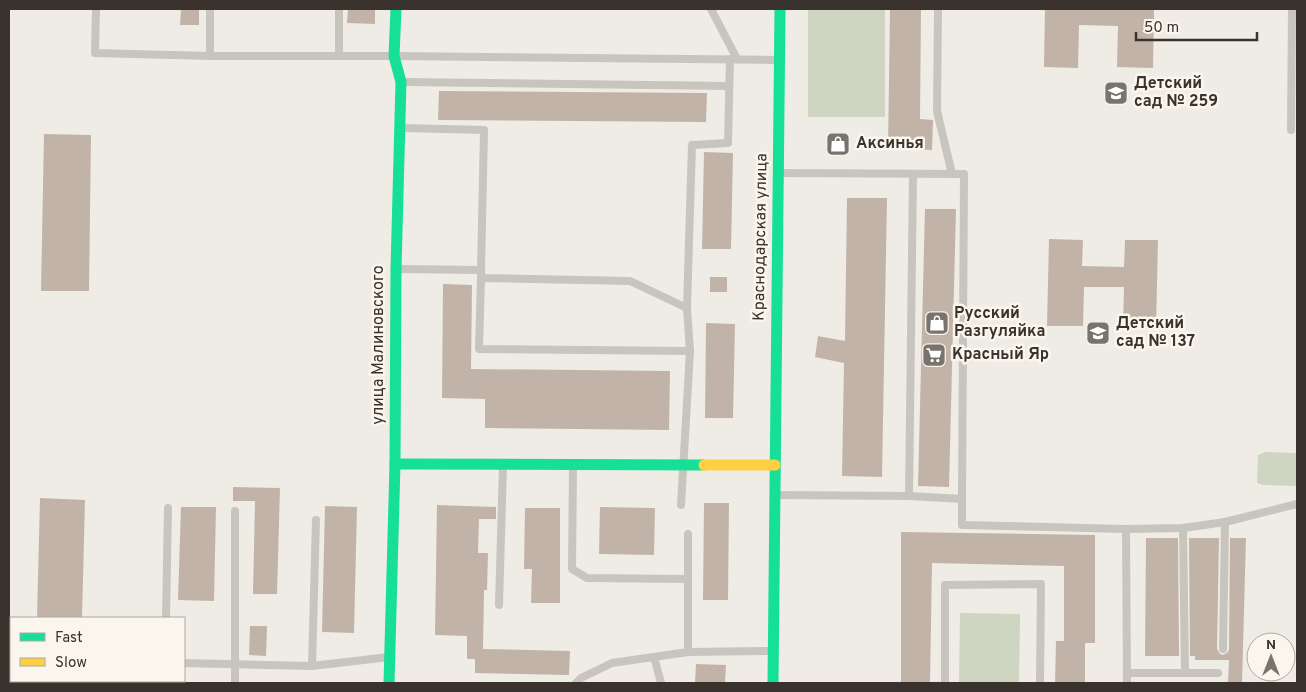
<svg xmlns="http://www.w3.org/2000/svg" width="1306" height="692" font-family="Overpass,sans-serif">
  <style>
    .green { fill: #ced5c0 }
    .building { fill: #c2b3a8 }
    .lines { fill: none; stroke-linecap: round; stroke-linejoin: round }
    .lane { stroke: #c8c4be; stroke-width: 8 }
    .fast { stroke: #16e098; stroke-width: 11 }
    .slow { stroke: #ffcf43; stroke-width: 11 }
    .labels { text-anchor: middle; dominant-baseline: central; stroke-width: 5; stroke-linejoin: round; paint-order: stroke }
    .poi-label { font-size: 16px; font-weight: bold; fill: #3a322c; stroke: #faf6ee; text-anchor: start }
    .street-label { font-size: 16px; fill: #3a322c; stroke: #faf6ee }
  </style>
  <rect width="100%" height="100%" fill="#efece6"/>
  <g class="green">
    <rect x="808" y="9" width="77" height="108"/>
    <path d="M 1265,452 L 1297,453 L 1297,486 L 1263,485 L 1257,483 L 1258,455 Z"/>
    <path d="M 960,613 L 1020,614 L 1019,683 L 959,683 Z"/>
  </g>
  <g class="building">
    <path d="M 348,9 L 375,9 L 375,24 L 347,23 Z"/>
    <path d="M 890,9 L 921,9 L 920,119 L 933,120 L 932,150 L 888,148 Z"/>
    <path d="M 1045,9 L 1154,9 L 1153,68 L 1117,67 L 1118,26 L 1079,25 L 1078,68 L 1044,67 Z"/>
    <path d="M 181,10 L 199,10 L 199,25 L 180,25 Z"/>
    <path d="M 439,91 L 707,93 L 706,122 L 438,120 Z"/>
    <path d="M 44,134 L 91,135 L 89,291 L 41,291 Z"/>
    <path d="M 847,137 L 847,151 L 829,152 L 829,138 Z"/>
    <path d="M 704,152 L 733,153 L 731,249 L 702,249 Z"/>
    <path d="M 847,198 L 887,198 L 882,477 L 842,476 L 844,363 L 815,357 L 818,336 L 845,341 Z"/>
    <path d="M 925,209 L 956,209 L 949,487 L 918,486 Z"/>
    <path d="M 1049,239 L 1083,240 L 1082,266 L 1124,267 L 1125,240 L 1158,240 L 1156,329 L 1123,328 L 1124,287 L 1084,287 L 1083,326 L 1047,326 Z"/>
    <rect x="710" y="277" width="17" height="15"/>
    <path d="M 443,284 L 472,285 L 471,369 L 670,371 L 669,430 L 485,428 L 485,399 L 442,398 Z"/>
    <path d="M 706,323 L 735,324 L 733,418 L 705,418 Z"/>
    <path d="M 233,487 L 280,488 L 277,594 L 253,594 L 255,501 L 233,501 Z"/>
    <path d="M 40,498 L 85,500 L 82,618 L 37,618 Z"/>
    <path d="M 704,503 L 729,503 L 728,600 L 703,600 Z"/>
    <path d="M 437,505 L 496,507 L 496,519 L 479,519 L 478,553 L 488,553 L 487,590 L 484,590 L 483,649 L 570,651 L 569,675 L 475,673 L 475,659 L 467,659 L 467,636 L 435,635 Z"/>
    <path d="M 325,506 L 357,507 L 354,633 L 322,632 Z"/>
    <path d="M 181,507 L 216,507 L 214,601 L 178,600 Z"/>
    <path d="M 600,507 L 655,508 L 654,555 L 599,554 Z"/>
    <path d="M 525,508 L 560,508 L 560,603 L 531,603 L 532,569 L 524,569 Z"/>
    <path d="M 901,532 L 1095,535 L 1095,643 L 1085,643 L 1085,683 L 1055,683 L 1056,641 L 1064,641 L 1064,566 L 932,563 L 930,683 L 901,683 Z"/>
    <path d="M 1146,538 L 1178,538 L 1179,656 L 1145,656 Z"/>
    <path d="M 1189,538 L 1219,538 L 1217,649 L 1220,654 L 1223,655 L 1228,652 L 1229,649 L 1230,538 L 1246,538 L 1242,683 L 1228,683 L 1229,660 L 1195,660 L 1195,656 L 1190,656 Z"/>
    <path d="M 250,626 L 267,626 L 266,656 L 249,655 Z"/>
    <path d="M 696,664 L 726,665 L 725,683 L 695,683 Z"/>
  </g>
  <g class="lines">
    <g class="lane">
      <path d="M 96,9 L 95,53 L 210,56 L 394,56 L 777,60"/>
      <path d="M 711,9 L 737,59"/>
      <path d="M 938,9 L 937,111 L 952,174"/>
      <path d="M 339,55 L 339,9"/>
      <path d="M 210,56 L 210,9"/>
      <path d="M 403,82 L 729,86"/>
      <path d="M 402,128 L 484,130 L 481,270"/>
      <path d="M 1291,130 L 1292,9"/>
      <path d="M 781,173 L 964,174 L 962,503"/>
      <path d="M 398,269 L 481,270 L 481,278 L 479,349 L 690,351 L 687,308 L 630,281 L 481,278"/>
      <path d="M 687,308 L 692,145 L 728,143 L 730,59"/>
      <path d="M 573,466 L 572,569 L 587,578 L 688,579"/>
      <path d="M 776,495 L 909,496 L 962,499 L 962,525 L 1126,529 L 1183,528 L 1225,522 L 1297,504"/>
      <path d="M 909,496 L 913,174"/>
      <path d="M 681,505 L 690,351"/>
      <path d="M 235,511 L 235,683"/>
      <path d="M 1183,528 L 1185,673"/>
      <path d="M 1126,529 L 1127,683"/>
      <path d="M 688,534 L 688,652"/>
      <path d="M 499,605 L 503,466"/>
      <path d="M 166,618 L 168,508"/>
      <path d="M 1223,649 L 1225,522"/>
      <path d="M 654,657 L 661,683"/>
      <path d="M 184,663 L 312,666 L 389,657"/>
      <path d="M 312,666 L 316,520"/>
      <path d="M 1127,673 L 1218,673"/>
      <path d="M 165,681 L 165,683"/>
      <path d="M 576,683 L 581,678 L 612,663 L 688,652 L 772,651"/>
      <path d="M 945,683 L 945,585 L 1041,584 L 1040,683"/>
    </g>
    <g class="fast">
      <path d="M 395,464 L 704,465"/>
      <path d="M 389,683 L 395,464 L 396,269 L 401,82 L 394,56 L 396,9"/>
      <path d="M 773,683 L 780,9"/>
    </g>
    <path class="slow" d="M 704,465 L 775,465"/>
  </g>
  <defs>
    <g id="school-square" transform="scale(1.25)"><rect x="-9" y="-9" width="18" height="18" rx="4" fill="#79736d" stroke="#faf6ee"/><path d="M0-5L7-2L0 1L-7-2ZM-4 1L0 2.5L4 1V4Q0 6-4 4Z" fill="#fff"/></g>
    <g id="shop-square" transform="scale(1.25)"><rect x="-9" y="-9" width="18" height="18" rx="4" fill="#79736d" stroke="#faf6ee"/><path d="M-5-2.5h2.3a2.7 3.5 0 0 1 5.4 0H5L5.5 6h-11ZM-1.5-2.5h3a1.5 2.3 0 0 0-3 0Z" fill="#fff"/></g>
    <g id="supermarket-square" transform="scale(1.25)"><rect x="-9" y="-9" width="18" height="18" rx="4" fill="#79736d" stroke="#faf6ee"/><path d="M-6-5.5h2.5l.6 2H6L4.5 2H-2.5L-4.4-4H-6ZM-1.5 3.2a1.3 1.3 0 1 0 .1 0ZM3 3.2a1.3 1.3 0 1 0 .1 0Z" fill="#fff"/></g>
  </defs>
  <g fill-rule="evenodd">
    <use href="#school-square" x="1116" y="93"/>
    <use href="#shop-square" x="838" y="144"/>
    <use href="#shop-square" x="937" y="323"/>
    <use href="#school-square" x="1098" y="333"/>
    <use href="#supermarket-square" x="934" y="355"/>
  </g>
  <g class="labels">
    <g class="poi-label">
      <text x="1134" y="84">Детский<tspan x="1134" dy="18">сад № 259</tspan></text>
      <text x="856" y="144">Аксинья</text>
      <text x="954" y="314">Русский<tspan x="954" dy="18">Разгуляйка</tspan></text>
      <text x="1116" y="324">Детский<tspan x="1116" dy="18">сад № 137</tspan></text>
      <text x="952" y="355">Красный Яр</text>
    </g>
    <g class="street-label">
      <text transform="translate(761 237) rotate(-89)">Краснодарская улица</text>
      <text transform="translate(379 345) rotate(-90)">улица Малиновского</text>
    </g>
  </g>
  <rect width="1306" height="692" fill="none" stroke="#3a322c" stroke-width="20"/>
  <rect x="10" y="617" width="175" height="65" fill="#faf6ee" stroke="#ada8a0"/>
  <rect x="20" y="633" width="25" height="8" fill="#16e098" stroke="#ada8a0"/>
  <text x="55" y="642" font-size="15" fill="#3a322c">Fast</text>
  <rect x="20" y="658" width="25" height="8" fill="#ffcf43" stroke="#ada8a0"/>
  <text x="55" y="667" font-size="15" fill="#3a322c">Slow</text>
  <g transform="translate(1271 657)"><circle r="24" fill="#faf6ee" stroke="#ada8a0"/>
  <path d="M0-4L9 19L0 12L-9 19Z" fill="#79736d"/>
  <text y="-8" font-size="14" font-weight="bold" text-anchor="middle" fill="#3a322c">N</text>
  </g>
  <path d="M1136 32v8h121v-8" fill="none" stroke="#3a322c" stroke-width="2.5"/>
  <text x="1144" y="32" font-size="15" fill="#3a322c" stroke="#faf6ee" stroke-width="4" paint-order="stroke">50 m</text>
</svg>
